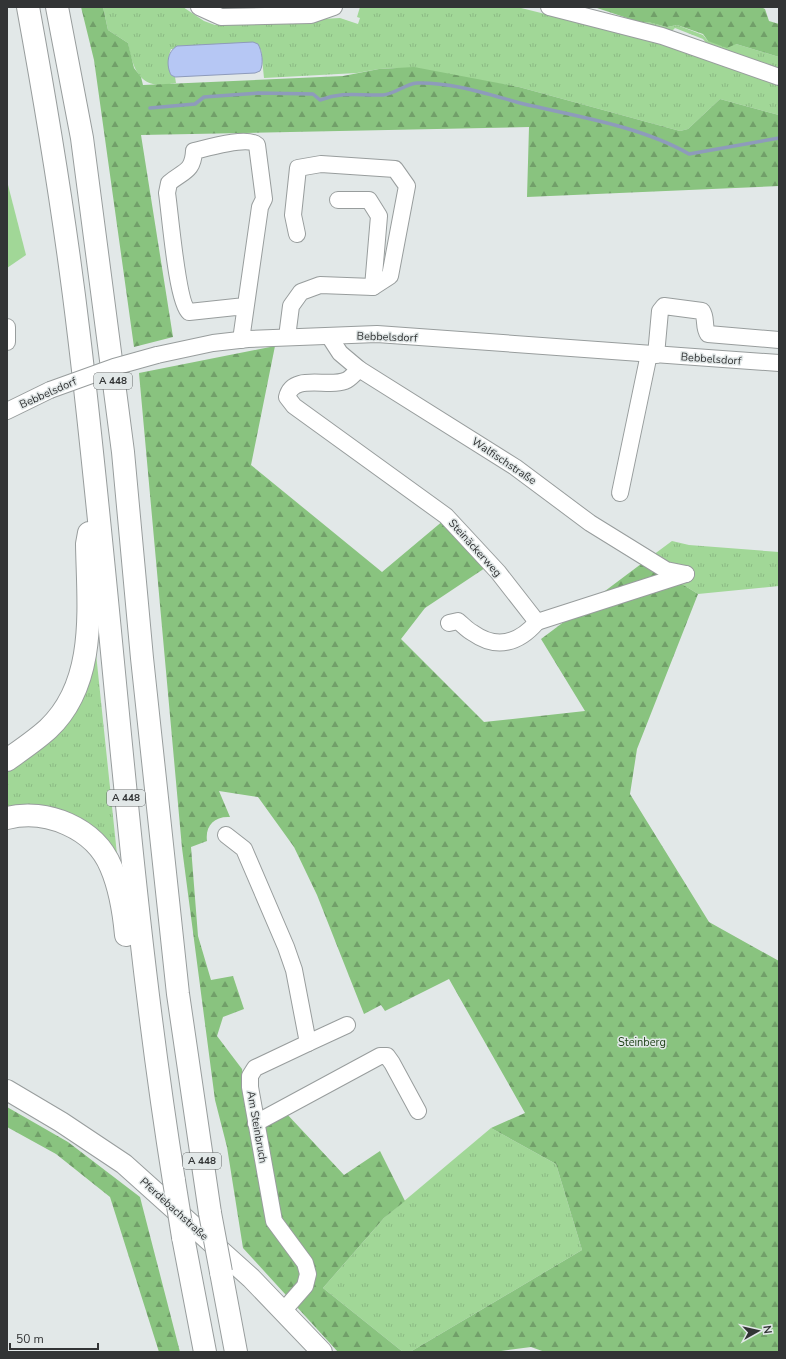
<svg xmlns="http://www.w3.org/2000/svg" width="786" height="1359" font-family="'Nunito Sans',sans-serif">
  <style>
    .grass { fill: url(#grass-tufts) }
    .forest { fill: url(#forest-firs) }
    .garden { fill: #a1d797 }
    .water { fill: #b6c7f4; stroke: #8e9bbb }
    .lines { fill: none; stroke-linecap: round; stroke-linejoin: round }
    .stream { stroke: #8e9bbb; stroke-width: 3.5 }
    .minor-casing { stroke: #989d9d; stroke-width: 18 }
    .major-casing { stroke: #989d9d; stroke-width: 22 }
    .highway-casing { stroke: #989d9d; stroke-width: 24 }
    .minor { stroke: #fff; stroke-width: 16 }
    .major { stroke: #fff; stroke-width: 20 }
    .highway { stroke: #fff; stroke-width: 22 }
    .minor-bridge-casing { stroke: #989d9d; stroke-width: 18; stroke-linecap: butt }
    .highway-bridge-casing { stroke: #989d9d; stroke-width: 24; stroke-linecap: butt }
    .minor-bridge { stroke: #fff; stroke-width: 16 }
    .highway-bridge { stroke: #fff; stroke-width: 22 }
    .labels { text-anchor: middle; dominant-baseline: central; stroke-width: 3; stroke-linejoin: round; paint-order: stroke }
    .shield { fill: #e2e8e8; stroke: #676a6b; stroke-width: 1 }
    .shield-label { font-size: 10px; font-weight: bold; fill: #323435 }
    .street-label { font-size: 11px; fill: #323435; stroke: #e2e8e8 }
    .park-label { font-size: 11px; fill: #183e11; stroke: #e2e8e8 }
  </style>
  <defs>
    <pattern id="grass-tufts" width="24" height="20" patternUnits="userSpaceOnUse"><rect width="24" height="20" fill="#a1d797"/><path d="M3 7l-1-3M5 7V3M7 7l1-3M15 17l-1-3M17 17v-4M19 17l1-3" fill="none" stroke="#8bb983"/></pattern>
    <pattern id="forest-firs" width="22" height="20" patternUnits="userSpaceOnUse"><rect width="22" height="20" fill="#89c37f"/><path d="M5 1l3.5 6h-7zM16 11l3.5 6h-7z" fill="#719f69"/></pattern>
  </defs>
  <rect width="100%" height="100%" fill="#e2e8e8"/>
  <g class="grass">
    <path d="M 103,7 L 183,7 L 204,21 L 215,25 L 340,18 L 358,24 L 360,18 L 357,17 L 360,7 L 517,7 L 662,43 L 779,85 L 779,115 L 720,99 L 688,129 L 680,131 L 519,87 L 396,68 L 379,69 L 357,73 L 264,78 L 261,49 L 171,49 C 168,57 167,68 171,75 L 175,77 L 176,83 C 169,84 160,86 153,84 C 135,80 131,58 128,43 L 108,30 Z"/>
    <path d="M 648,22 L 667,27 L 677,25 L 703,35 L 708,41 L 736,44 L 779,57 L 779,70 L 706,43 L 703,39 L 675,28 L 672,31 L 642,23 Z"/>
    <path d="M 672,541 L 689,545 L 779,552 L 779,586 L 698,594 L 645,561 Z"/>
    <path d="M 95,644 L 118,864 L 100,844 L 7,814 L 7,766 L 26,752 Z"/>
    <path d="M 491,1128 L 556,1164 L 582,1250 L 410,1352 L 403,1352 L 323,1288 L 384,1218 Z"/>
  </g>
  <g class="forest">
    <path d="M 81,7 L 103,7 L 108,30 L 128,43 L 134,68 L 141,77 L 143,85 L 343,76 L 379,69 L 414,67 L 519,87 L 680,131 L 688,129 L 720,99 L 779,115 L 779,186 L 527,197 L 529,127 L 141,135 L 173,337 L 134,347 L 94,60 Z"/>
    <path d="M 594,7 L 761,7 L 765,9 L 769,21 L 779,24 L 779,57 L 736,44 L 727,48 L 708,41 L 703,34 L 677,25 L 667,27 L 648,22 L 642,23 Z"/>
    <path d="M 275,346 L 251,465 L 382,572 L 444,520 L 488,566 L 425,608 L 401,639 L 484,722 L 585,711 L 541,639 L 645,561 L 698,594 L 637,749 L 630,794 L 709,922 L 779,961 L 779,1352 L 545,1352 L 531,1347 L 494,1352 L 410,1352 L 582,1250 L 556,1164 L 491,1128 L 525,1113 L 449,979 L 385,1011 L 381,1005 L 364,1014 L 317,895 L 294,847 L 258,797 L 219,791 L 230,817 C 214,816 205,826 207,841 L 191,847 L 198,936 L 211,980 L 233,976 L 244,1009 L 223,1017 L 217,1036 L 242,1069 L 251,1128 L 285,1112 L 344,1175 L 380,1151 L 405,1201 L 384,1218 L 323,1288 L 403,1352 L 338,1352 L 243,1248 L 227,1147 L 215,1100 L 182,848 L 139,373 Z"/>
    <path d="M 7,1107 L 68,1142 L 140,1197 L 180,1352 L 159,1352 L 110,1197 L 56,1154 L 7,1127 Z"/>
  </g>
  <path class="garden" d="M 7,181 L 26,255 L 7,268 Z"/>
  <path class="water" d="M 253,42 L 258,44 C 262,51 264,64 260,71 L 255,73 L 175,77 L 171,75 C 166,65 167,52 177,46 Z"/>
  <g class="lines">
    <path class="stream" d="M 150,108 L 195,104 L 204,97 L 259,93 L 313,94 L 320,100 C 345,91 359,96 383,95 C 395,94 405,84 417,83 C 453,82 490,95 524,104 C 576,116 643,127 689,154 L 779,138"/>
    <g class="minor-casing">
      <g id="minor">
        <path d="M 199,7 L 221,17 L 311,15 L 334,7"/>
        <path d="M 549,7 L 662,36 L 779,77"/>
        <path d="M 338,200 L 369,200 L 379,216 L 373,287"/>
        <path d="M 7,327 L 7,342"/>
        <path d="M 329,336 L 340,353 L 359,369 L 515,467 L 590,523 L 666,570 L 686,574"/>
        <path d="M 287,337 L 291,306 L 301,292 L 320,285 L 373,287 L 390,276 L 407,186 L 395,169 L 321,164 L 298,168 L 293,215 L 297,234"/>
        <path d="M 241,340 L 260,207 L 264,199 L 257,145 C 248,136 207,148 194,151 C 193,172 183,171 169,183 L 167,193 C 170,212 177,303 189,312 L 245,306"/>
        <path d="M 157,355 L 213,343 L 248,339 L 377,334 L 779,363"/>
        <path d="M 656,355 L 660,311 L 664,306 L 702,311 C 707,318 703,327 708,334 L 779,340"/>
        <path d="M 359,369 C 356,372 352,377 347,380 C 330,389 293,372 287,397 L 294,406 L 446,516 L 498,572 L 537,622 L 686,574"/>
        <path d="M 7,411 L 50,390"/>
        <path d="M 620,493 L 649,354"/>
        <path d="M 449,623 L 458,621 C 463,625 467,630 473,633 C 497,650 519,643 537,622"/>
        <path d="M 226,835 L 244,849 L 286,947 L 294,970 L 308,1043 L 255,1068 L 250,1076 L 250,1087 L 274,1221 L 305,1263 L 308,1274 L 305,1286 L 284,1310"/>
        <path d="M 308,1043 L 347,1025"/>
        <path d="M 256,1123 L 380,1056 L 387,1056 L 392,1063 L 418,1111"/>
      </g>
    </g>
    <g class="major-casing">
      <path id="major" d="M 7,1090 L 61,1122 L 124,1164 L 251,1278 L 322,1352"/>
    </g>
    <g class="highway-casing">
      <g id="highway">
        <path d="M 28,7 C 48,116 66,226 79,336 C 113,618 129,901 174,1181"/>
        <path d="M 57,7 L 82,138 L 123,452 L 142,658 L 178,994 L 210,1213"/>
        <path d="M 7,760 C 21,750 36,740 48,729 C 98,682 88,606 87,544 L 89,533"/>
        <path d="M 7,818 C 46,808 95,828 111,867 C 120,888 124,913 126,935"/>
        <path d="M 183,1237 L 205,1352"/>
        <path d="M 221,1272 L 236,1352"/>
      </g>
    </g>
    <use href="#minor" class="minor"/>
    <use href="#major" class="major"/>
    <use href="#highway" class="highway"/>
    <g class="minor-bridge-casing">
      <path id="minor-bridge" d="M 50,390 L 114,367 L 157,355"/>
    </g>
    <g class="highway-bridge-casing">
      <g id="highway-bridge">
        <path d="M 174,1181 L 183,1237"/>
        <path d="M 210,1213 L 221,1272"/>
      </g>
    </g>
    <use href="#minor-bridge" class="minor-bridge"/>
    <use href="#highway-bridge" class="highway-bridge"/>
  </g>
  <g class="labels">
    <g class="shield">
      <rect x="94" y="373" width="38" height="16" rx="3"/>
      <rect x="107" y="790" width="38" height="16" rx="3"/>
      <rect x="183" y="1153" width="38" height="16" rx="3"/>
    </g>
    <g class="shield-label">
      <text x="113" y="381">A 448</text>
      <text x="126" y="798">A 448</text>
      <text x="202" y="1161">A 448</text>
    </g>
    <g class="street-label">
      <text transform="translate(387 337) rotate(2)">Bebbelsdorf</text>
      <text transform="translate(711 359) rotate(4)">Bebbelsdorf</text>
      <text transform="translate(48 393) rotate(-24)">Bebbelsdorf</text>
      <text transform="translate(504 461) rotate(34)">Walfischstraße</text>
      <text transform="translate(475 548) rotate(48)">Steinäckerweg</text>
      <text transform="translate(257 1127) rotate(80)">Am Steinbruch</text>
      <text transform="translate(174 1209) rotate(42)">Pferdebachstraße</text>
    </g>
    <g class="park-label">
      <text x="642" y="1042">Steinberg</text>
    </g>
  </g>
  <rect width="786" height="1359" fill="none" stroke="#323435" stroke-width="16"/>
  <g transform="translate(758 1331) rotate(82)" stroke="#e2e8e8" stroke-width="3" paint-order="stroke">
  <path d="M0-3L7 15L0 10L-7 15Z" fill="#323435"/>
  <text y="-6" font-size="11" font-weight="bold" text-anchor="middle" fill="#323435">N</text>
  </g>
  <path d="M10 1343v6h88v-6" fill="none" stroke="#323435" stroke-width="2"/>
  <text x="16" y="1343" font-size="12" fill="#323435" stroke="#e2e8e8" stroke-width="3" paint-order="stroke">50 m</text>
</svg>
